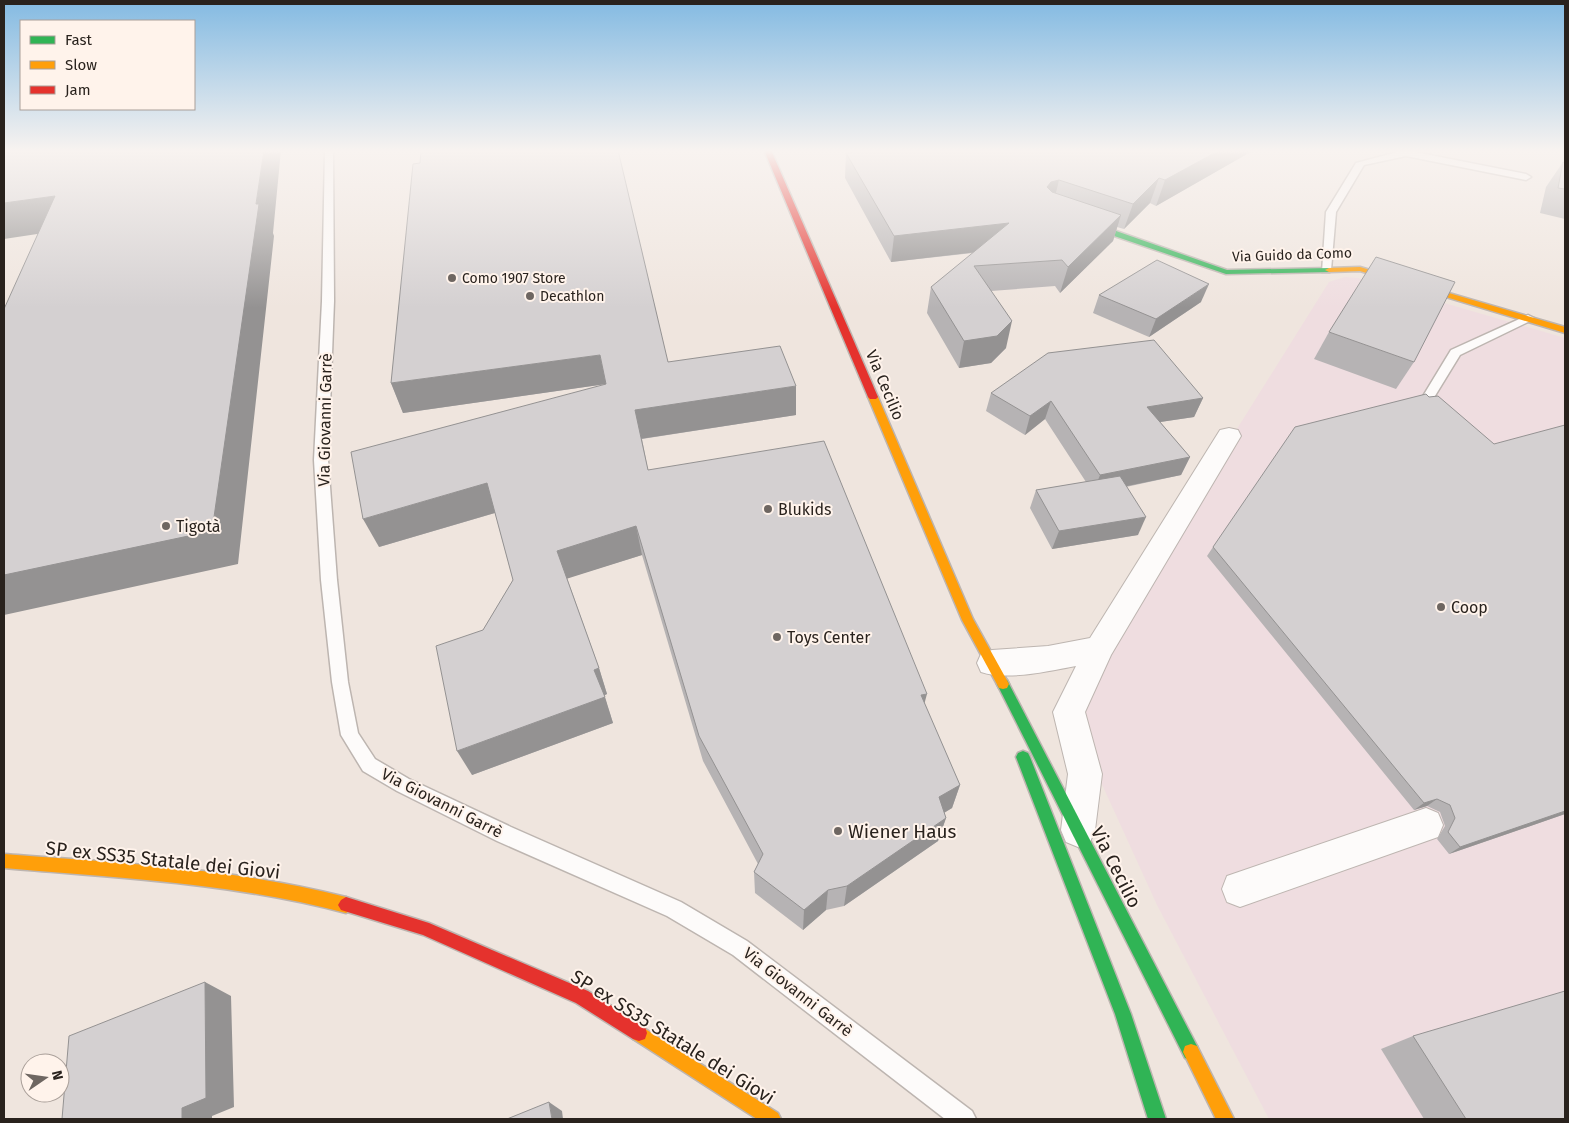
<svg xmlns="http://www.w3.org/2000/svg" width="1569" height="1123" font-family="'Fira Sans',sans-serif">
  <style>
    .commercial { fill: #efdde0 }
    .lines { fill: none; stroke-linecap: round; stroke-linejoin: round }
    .lane-casing { stroke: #bdb5b0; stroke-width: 3 }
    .street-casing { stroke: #bdb5b0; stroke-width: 2 }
    .fast-casing { stroke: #bdb5b0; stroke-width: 3 }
    .slow-casing { stroke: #bdb5b0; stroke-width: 3 }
    .jam-casing { stroke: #bdb5b0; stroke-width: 3 }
    .lane { fill: #fdfbfa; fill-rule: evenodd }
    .street { fill: #fdfbfa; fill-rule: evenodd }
    .fast { fill: #30b455; fill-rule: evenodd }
    .slow { fill: #ff9f0a; fill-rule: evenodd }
    .jam { fill: #e5322d; fill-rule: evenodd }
    .wall { fill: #b6b3b4 }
    .shaded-wall { fill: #949292 }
    .building { fill: #d4d0d1; stroke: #949292 }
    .poi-dot { fill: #6e6661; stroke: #fff3eb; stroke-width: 2 }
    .labels { text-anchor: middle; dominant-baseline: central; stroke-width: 4; stroke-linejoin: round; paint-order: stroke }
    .far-street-label { font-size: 14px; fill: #29221d; stroke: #fff3eb }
    .far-poi-label { font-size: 14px; fill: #29221d; stroke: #fff3eb; text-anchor: start }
    .street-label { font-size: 16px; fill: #29221d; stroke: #fff3eb }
    .poi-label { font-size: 16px; fill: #29221d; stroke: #fff3eb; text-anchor: start }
    .near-poi-label { font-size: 19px; fill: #29221d; stroke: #fff3eb; text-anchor: start }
    .near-street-label { font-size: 19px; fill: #29221d; stroke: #fff3eb }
  </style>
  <rect width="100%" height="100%" fill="#efe5de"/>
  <path class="commercial" d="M 1345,277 L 1358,278 L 1565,338 L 1565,1119 L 1269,1119 L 1157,905 L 1069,712 L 1099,649 L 1329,282 Z"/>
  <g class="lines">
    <g class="lane-casing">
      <g id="lane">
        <path d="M 325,150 L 333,150 L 334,301 L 328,460 L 337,580 L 348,682 L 358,733 L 375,759 L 409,779 L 511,827 L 681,902 L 747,941 L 972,1111 L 976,1119 L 945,1119 L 733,955 L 667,916 L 497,841 L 397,791 L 363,771 L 341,735 L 332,682 L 321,580 L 314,460 L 322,301 Z"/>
        <path d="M 1405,150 L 1526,174 L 1531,177 L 1526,180 L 1406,156 L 1364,165 L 1336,212 L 1331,270 L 1330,272 L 1322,272 L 1326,212 L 1356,163 Z"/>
        <path d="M 1528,315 L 1534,318 L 1532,320 L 1460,355 L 1430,404 L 1422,404 L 1420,401 L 1451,350 Z"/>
      </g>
    </g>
    <g class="street-casing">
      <g id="street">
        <path d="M 1229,428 L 1238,430 L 1241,436 L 1111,655 L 1085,712 L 1102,774 L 1095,830 L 1090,842 L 1078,847 L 1066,842 L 1061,830 L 1068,774 L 1053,712 L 1076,666 C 1049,671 1007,681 981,672 L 977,663 L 981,654 L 992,650 L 1048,646 L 1090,638 L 1220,430 Z"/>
        <path d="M 1426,808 L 1438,813 L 1443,825 L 1438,837 L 1240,907 L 1227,902 L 1222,889 L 1227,876 Z"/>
      </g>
    </g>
    <g class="fast-casing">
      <g id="fast">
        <path d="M 1076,219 L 1082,219 L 1227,270 L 1329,268 L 1333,270 L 1329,272 L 1226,274 L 1076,223 Z"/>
        <path d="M 1003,679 L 1007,680 L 1197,1046 L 1199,1052 L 1197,1058 L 1191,1060 L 1185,1058 L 997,684 L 999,680 Z"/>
        <path d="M 1023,751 L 1028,753 L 1030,757 L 1131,1014 L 1166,1119 L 1148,1119 L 1115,1014 L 1016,757 L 1018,753 Z"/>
      </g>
    </g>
    <g class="slow-casing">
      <g id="slow">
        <path d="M 1360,267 L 1565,327 L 1565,333 L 1360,271 L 1329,272 L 1325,270 L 1329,268 Z"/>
        <path d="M 873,394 L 878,397 L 973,619 L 1009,684 L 1007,688 L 1003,689 L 999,688 L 962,620 L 868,397 Z"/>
        <path d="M 4,854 C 120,863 233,868 346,897 L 351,900 L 354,905 L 351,910 L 346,913 C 233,883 120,878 4,868 Z"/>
        <path d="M 639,1025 L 778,1113 L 781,1119 L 757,1119 L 633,1039 L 631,1033 L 633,1027 Z"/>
        <path d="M 1191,1044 L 1197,1046 L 1234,1119 L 1216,1119 L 1183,1052 L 1185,1046 Z"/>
      </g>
    </g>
    <g class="jam-casing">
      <g id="jam">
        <path d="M 764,150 L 771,150 L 878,397 L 876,399 L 870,399 L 868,397 Z"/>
        <path d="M 346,897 L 429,923 L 588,991 L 645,1027 L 647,1033 L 645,1039 L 639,1041 L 633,1039 L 576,1003 L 423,935 L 341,910 L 338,905 L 341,900 Z"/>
      </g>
    </g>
    <use href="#lane" class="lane"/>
    <use href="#street" class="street"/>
    <use href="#fast" class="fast"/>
    <use href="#slow" class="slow"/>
    <use href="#jam" class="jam"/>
  </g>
  <g class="wall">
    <path d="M 872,150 L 1254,150 L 1156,206 L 1150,203 L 1124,229 L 1117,227 L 1113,241 L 1060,293 L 1055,286 L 991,291 L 1006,348 L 991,363 L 959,368 L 927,313 L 931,287 L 973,253 L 891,262 L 845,178 L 846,153 Z"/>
    <path d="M 1563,162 L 1565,163 L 1565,219 L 1540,213 L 1546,187 Z"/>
    <path d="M 1099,295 L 1201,302 L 1149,337 L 1093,313 Z"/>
    <path d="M 1329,332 L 1414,362 L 1396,389 L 1314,359 Z"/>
    <path d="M 668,362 L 796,415 L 642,439 L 648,470 L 924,703 L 960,785 L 952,808 L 944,813 L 946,818 L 938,841 L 844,906 L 826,910 L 803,930 L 755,893 L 754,872 L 758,864 L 703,761 L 642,555 L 567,578 L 599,668 L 607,694 L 604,695 L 613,723 L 472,775 L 483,630 L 513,580 L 495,513 L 379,547 L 606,384 L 403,413 L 391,383 Z"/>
    <path d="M 991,393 L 1203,398 L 1194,417 L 1160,422 L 1190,457 L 1181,475 L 1126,487 L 1138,535 L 1052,549 L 1030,508 L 1036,490 L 1086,482 L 1045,419 L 1025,435 L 986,411 Z"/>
    <path d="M 1213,547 L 1565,814 L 1449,854 L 1437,839 L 1445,826 L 1440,812 L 1427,806 L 1414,810 L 1207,556 Z"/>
    <path d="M 1413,1036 L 1565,1119 L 1424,1119 L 1381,1049 Z"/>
  </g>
  <g class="shaded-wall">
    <path d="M 264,150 L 281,150 L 273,233 L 274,236 L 238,564 L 4,615 L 4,575 L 256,204 Z"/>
    <path d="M 1220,150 L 1254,150 L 1156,206 L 1165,180 Z"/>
    <path d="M 1159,178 L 1150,203 L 1124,229 L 1133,204 Z"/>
    <path d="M 1059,180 L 1053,205 L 1047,187 L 1051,182 Z"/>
    <path d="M 55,196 L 77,228 L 4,239 L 4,203 Z"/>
    <path d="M 1121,215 L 1113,241 L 1060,293 L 1068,267 Z"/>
    <path d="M 1009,223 L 1003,249 L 891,262 L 894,236 Z"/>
    <path d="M 1209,284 L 1201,302 L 1149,337 L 1156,319 Z"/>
    <path d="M 1012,321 L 1006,348 L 991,363 L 959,368 L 964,341 Z"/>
    <path d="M 600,355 L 606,384 L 403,413 L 391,383 Z"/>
    <path d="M 796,386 L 796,415 L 640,439 L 635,410 Z"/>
    <path d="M 1203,398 L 1194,417 L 1140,425 L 1147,407 Z"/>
    <path d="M 1051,401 L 1045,419 L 1025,435 L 1030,416 Z"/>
    <path d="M 1190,457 L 1181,475 L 1093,493 L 1100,475 Z"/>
    <path d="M 487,483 L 498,512 L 379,547 L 363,519 Z"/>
    <path d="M 1146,517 L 1138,535 L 1052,549 L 1059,531 Z"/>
    <path d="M 636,526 L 642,555 L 566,579 L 557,551 Z"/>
    <path d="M 599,668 L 607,694 L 603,696 L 594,670 Z"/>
    <path d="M 927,694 L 920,720 L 921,695 Z"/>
    <path d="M 605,697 L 613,723 L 472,775 L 457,751 Z"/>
    <path d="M 960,785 L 952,808 L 932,820 L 939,797 Z"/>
    <path d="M 1437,799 L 1427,806 L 1414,810 L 1424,803 Z"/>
    <path d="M 1565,811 L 1565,814 L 1449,854 L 1460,847 Z"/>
    <path d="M 946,818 L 938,841 L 844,906 L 847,886 Z"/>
    <path d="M 828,890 L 826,910 L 803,930 L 804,910 Z"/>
    <path d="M 205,982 L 231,996 L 234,1107 L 212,1116 L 212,1119 L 182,1119 L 182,1108 Z"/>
    <path d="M 549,1102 L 562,1111 L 563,1119 L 552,1119 Z"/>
  </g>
  <g class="building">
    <path d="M 4,150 L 264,150 L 256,204 L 259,204 L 212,531 L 4,575 L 4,309 L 55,196 L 4,203 Z"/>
    <path d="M 421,150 L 618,150 L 668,362 L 780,346 L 796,386 L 635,410 L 648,470 L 824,441 L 927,694 L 921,695 L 960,785 L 939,797 L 946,818 L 847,886 L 828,890 L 804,910 L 754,872 L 763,854 L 699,736 L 636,526 L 557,551 L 599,668 L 594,670 L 605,697 L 457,751 L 436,646 L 483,630 L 513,580 L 487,483 L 363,519 L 351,452 L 606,384 L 600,355 L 391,383 L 413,164 L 420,163 Z"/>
    <path d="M 872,150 L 1220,150 L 1165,180 L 1159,178 L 1133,204 L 1059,180 L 1051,182 L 1047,187 L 1052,192 L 1121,215 L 1068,267 L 1062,260 L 974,266 L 1012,321 L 997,336 L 964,341 L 931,287 L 1009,223 L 894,236 L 846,153 Z"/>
    <path d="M 1563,162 L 1565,163 L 1565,189 L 1558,188 Z"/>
    <path d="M 1376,257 L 1455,282 L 1414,362 L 1329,332 Z"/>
    <path d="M 1157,260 L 1209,284 L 1156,319 L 1099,295 Z"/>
    <path d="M 1154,340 L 1203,398 L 1147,407 L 1190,457 L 1100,475 L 1051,401 L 1030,416 L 991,393 L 1048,353 Z"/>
    <path d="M 1426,394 L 1429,397 L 1438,396 L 1494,444 L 1565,425 L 1565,811 L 1460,847 L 1448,832 L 1455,818 L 1450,805 L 1437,799 L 1424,803 L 1213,547 L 1295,427 Z"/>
    <path d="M 1120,476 L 1146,517 L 1059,531 L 1036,490 Z"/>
    <path d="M 205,982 L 206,1098 L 182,1108 L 182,1119 L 62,1119 L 69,1036 Z"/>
    <path d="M 1565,991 L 1565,1119 L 1466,1119 L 1413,1036 Z"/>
    <path d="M 549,1102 L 552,1119 L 507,1119 Z"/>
  </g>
  <linearGradient id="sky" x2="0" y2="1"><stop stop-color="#83bae2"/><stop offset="0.49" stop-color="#f8f3f0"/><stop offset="1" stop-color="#f8f3f0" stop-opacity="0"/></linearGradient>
  <rect width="1569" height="308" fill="url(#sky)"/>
  <g class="poi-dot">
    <circle cx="452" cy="278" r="5"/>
    <circle cx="530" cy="296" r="5"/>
    <circle cx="768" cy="509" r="5"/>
    <circle cx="166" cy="526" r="5"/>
    <circle cx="1441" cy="607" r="5"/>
    <circle cx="777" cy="637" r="5"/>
    <circle cx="838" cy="831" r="5"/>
  </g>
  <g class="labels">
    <g class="far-street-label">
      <text transform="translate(1292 255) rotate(-2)">Via Guido da Como</text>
    </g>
    <g class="far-poi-label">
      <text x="462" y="278">Como 1907 Store</text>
      <text x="540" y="296">Decathlon</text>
    </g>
    <g class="street-label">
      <text transform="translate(885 385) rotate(67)">Via Cecilio</text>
      <text transform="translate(325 420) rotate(-89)">Via Giovanni Garrè</text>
      <text transform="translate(442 803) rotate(27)">Via Giovanni Garrè</text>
      <text transform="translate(798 992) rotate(38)">Via Giovanni Garrè</text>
    </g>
    <g class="poi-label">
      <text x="778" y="509">Blukids</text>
      <text x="176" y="526">Tigotà</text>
      <text x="1451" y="607">Coop</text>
      <text x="787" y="637">Toys Center</text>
    </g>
    <g class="near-poi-label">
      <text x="848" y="831">Wiener Haus</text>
    </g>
    <g class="near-street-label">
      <text transform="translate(163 860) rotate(6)">SP ex SS35 Statale dei Giovi</text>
      <text transform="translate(1116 867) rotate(63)">Via Cecilio</text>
      <text transform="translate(673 1037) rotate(32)">SP ex SS35 Statale dei Giovi</text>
    </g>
  </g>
  <rect width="1569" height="1123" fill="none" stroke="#29221d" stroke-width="10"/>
  <rect x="20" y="20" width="175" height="90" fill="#fff3eb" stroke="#a99f99"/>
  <rect x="30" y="36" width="25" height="8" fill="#30b455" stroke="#a99f99"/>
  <text x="65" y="45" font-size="15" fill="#29221d">Fast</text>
  <rect x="30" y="61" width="25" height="8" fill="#ff9f0a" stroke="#a99f99"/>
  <text x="65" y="70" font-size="15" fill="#29221d">Slow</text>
  <rect x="30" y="86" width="25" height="8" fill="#e5322d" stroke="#a99f99"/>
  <text x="65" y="95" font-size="15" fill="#29221d">Jam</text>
  <g transform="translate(45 1078) rotate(77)"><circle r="24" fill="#fff3eb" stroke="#a99f99"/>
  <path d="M0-4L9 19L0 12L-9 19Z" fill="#6e6661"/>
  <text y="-8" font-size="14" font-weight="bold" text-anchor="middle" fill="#29221d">N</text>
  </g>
</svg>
